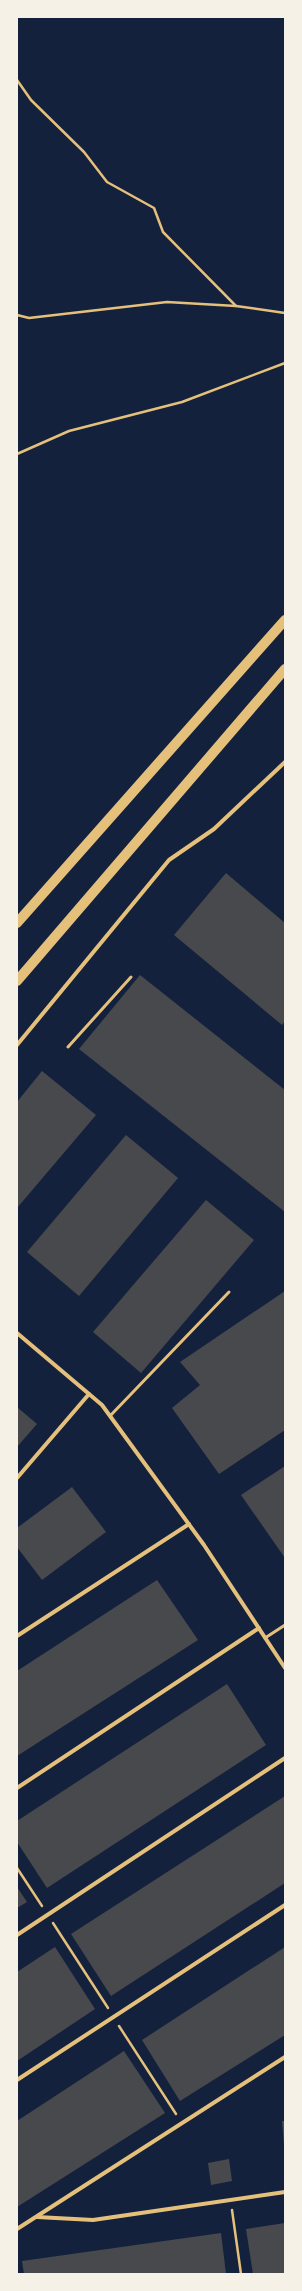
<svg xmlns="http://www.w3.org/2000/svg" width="302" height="2291" font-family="Arial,sans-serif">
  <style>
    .building { fill: #48494c }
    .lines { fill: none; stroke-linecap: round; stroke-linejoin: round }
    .path { stroke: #e5c07b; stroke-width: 2.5 }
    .service { stroke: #e5c07b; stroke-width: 3 }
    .minor { stroke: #e5c07b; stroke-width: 4 }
    .primary { stroke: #e5c07b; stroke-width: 10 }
  </style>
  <rect width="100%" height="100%" fill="#14213d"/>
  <g class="building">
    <path d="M 226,873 L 285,923 L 285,1021 L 282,1025 L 174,935 Z"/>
    <path d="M 140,975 L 285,1090 L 285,1212 L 79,1049 Z"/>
    <path d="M 42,1071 L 96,1115 L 17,1208 L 17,1102 Z"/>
    <path d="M 126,1135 L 178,1178 L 79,1296 L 27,1252 Z"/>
    <path d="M 206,1200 L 254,1240 L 141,1373 L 93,1332 Z"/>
    <path d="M 285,1291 L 285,1430 L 219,1474 L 172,1408 L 200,1385 L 180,1362 Z"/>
    <path d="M 17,1407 L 37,1424 L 17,1447 Z"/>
    <path d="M 285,1466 L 285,1558 L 241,1495 Z"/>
    <path d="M 72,1487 L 106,1532 L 42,1580 L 17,1547 L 17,1528 Z"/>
    <path d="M 157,1580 L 198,1640 L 17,1756 L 17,1671 Z"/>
    <path d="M 227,1684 L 266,1745 L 47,1888 L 17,1842 L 17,1821 Z"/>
    <path d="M 285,1796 L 285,1883 L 111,1996 L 71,1934 Z"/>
    <path d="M 17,1887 L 27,1902 L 17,1908 Z"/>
    <path d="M 55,1947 L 95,2009 L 17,2061 L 17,1972 Z"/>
    <path d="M 285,1947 L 285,2035 L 180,2101 L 142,2040 Z"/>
    <path d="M 124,2051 L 165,2113 L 17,2207 L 17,2121 Z"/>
    <path d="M 282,2121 L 285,2121 L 285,2145 L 284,2145 Z"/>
    <path d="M 229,2159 L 232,2181 L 211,2185 L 208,2163 Z"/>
    <path d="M 285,2223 L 285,2274 L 253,2274 L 246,2229 Z"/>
    <path d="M 221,2233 L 226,2274 L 24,2274 L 22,2261 Z"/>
  </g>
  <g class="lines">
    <g class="path">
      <path d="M 17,80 L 31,100 L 84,152 L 107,182 L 154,208 L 163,232 L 236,306"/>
      <path d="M 17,315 L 29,318 L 167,302 L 236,306 L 285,313"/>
      <path d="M 17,454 L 69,431 L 182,402 L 285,363"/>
      <path d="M 17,1868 L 42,1906"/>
      <path d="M 53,1923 L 108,2008"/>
      <path d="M 119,2026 L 176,2114"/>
      <path d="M 232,2210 L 241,2274"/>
    </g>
    <g class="service">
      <path d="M 68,1047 L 131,977"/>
      <path d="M 110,1416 L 229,1292"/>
      <path d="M 265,1638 L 285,1625"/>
    </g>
    <g class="minor">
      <path d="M 17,1045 L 169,860 L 214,829 L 285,762"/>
      <path d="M 17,1333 L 102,1405 L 204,1545 L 285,1668"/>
      <path d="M 17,1478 L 89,1394"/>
      <path d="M 17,1636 L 189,1524"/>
      <path d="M 17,1788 L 259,1628"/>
      <path d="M 17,1935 L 285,1758"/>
      <path d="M 17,2080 L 285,1905"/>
      <path d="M 37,2217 L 93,2220 L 285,2192"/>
      <path d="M 17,2229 L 285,2057"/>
    </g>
    <g class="primary">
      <path d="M 17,923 L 285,620"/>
      <path d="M 17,981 L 285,669"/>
    </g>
  </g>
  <rect width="302" height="2291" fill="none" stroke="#f6f1e7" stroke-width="36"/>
</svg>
